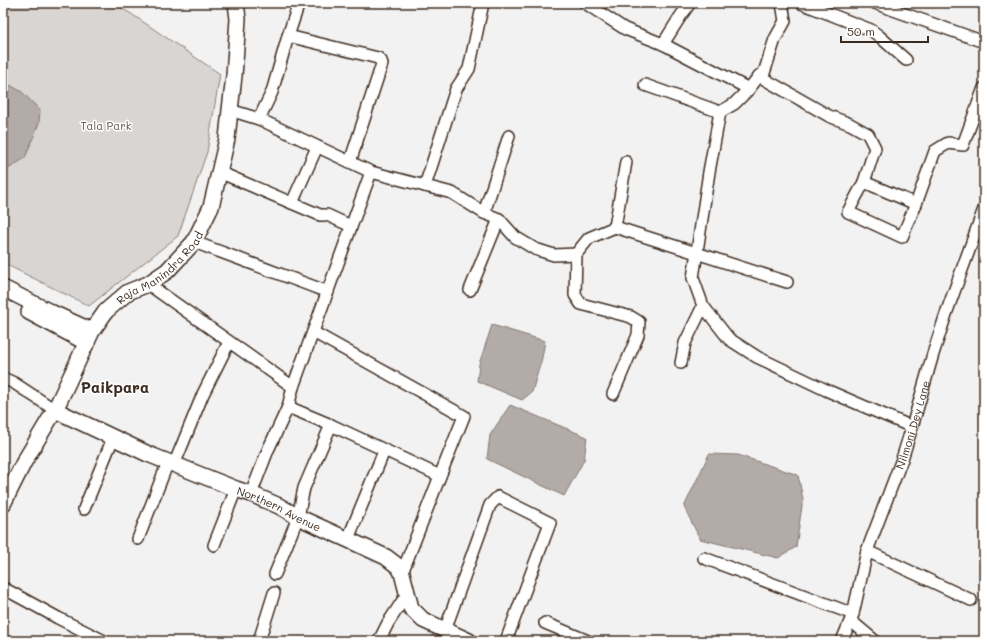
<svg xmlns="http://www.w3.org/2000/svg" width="987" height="644" font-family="Mali,sans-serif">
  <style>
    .green { fill: #d8d5d2; stroke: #8a8078 }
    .water { fill: #b2aba7; stroke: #827770 }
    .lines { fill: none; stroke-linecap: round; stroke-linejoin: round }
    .street-casing { stroke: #3b2a1e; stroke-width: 14 }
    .secondary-casing { stroke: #3b2a1e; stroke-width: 18 }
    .street { stroke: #fff; stroke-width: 11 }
    .secondary { stroke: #fff; stroke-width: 15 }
    .labels { text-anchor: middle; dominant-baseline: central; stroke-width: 3; stroke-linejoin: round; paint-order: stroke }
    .park-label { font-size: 11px; fill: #62554b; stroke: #fff }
    .street-label { font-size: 11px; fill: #3b2a1e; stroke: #fff }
    .district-label { font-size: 15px; font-weight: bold; fill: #3b2a1e; stroke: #fff }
  </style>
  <rect width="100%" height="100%" fill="#f3f2f2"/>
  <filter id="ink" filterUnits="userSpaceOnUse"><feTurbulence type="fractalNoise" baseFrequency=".025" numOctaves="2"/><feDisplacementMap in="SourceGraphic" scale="8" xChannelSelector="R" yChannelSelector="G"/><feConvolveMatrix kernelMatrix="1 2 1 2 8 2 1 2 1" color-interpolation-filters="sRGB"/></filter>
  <g filter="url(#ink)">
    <g class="green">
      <path d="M 3,3 L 111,3 L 130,13 L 220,74 L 207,152 L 178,236 L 89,306 L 3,263 Z"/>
      <path d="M 436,626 L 469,641 L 430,641 Z"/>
    </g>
    <g class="water">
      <path d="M 3,81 L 22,92 L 40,110 L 39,123 L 25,158 L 8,169 L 3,176 Z"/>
      <path d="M 492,325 L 545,341 L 542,358 L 532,392 L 522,400 L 477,381 L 479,364 Z"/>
      <path d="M 510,405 L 587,437 L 584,460 L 564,496 L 487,459 L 490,435 Z"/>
      <path d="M 709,454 L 738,455 L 798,475 L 803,499 L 796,547 L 778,558 L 700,539 L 684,507 Z"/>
    </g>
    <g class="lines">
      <g class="street-casing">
        <g id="street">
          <path d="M 585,3 L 625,29 L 663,44 L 749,89"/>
          <path d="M 782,3 L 785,21 L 775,39 L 764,73 L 759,76 L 749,89 L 734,104 L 720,112 L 709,172 L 693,278 L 703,306 L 729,339 L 757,357 L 826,390 L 912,427"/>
          <path d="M 801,3 L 871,30 L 879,36 L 906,60"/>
          <path d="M 875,3 L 888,8"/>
          <path d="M 890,3 L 888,8 L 984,42"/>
          <path d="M 288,36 L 378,58 L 381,61 L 382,64 L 350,162"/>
          <path d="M 663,44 L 680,17 L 690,3"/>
          <path d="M 759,76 L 829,116 L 850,124 L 868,134 L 875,148 L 864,182 L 848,212 L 902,237 L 916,204 L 935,151 L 948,143 L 963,145 L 984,88"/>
          <path d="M 645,85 L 720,112"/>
          <path d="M 230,110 L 259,119 L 371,172 L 452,193 L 484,213 L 499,219 L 515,237 L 535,249 L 554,255 L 576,254 L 589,238 L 615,227 L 787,282"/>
          <path d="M 259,119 L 272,92 L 288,36 L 299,3"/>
          <path d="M 219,172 L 320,215 L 327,215 L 351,226"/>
          <path d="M 864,182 L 916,204"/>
          <path d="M 425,186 L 456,89 L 469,69 L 483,3"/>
          <path d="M 292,203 L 317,147"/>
          <path d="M 484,213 L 509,136"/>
          <path d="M 615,227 L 626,162"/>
          <path d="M 194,242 L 328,292"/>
          <path d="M 576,254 L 575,295 L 581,304 L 631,317 L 639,322 L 638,335 L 613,394"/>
          <path d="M 148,284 L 293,387 L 288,407 L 268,450 L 251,494"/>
          <path d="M 470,290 L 499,219"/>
          <path d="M 313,332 L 464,416 L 440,476"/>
          <path d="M 681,363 L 685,343 L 703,306"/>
          <path d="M 3,378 L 14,383 L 55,410"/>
          <path d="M 293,387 L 371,172"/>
          <path d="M 288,407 L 331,425 L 440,476 L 402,573"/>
          <path d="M 174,465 L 203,394 L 229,342"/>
          <path d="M 84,509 L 113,438"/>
          <path d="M 138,539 L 168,462"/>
          <path d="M 348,539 L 384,451"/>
          <path d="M 214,545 L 236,489"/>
          <path d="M 867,551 L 971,600"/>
          <path d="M 704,558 L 853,614"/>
          <path d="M 275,574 L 298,517 L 304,488 L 331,425"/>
          <path d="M 3,588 L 58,618 L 104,641"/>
          <path d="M 851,621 L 875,641"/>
          <path d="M 545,623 L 588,641"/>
          <path d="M 445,630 L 490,505 L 498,497 L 550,523 L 506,641"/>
          <path d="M 259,641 L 274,593"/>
          <path d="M 379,641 L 388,623 L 407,594"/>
          <path id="s1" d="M 842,641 L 853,614 L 867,551 L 902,459 L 912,427 L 933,354 L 947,311 L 984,209"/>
        </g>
      </g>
      <g class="secondary-casing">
        <g id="secondary">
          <path d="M 3,288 L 48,311 L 92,331"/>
          <path d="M 29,312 L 87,343"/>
          <path id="s2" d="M 55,410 L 148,454 L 236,489 L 251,494 L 279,506 L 298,517 L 386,557 L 399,567 L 402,573 L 411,608 L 423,620 L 469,641"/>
          <path id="s3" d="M 3,504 L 24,462 L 55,410 L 92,331 L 106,311 L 128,292 L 148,284 L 167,271 L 194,242 L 211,207 L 227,139 L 230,110 L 234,76 L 238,19 L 236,3"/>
        </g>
      </g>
      <use href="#street" class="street"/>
      <use href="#secondary" class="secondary"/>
    </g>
  </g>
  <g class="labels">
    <g class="park-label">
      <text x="106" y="125">Tala Park</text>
    </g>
    <g class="street-label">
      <text stroke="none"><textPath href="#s3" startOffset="289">Raja Manindra Road</textPath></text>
      <text stroke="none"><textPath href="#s1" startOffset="228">Nilmoni Dey Lane</textPath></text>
      <text stroke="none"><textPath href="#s2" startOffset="245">Northern Avenue</textPath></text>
    </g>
    <g class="district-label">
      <text x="115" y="387">Paikpara</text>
    </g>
  </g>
  <rect width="987" height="644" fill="none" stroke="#fff" stroke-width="16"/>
  <rect x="8" y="8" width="971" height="628" fill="none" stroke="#3b2a1e" stroke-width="1.5" filter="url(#ink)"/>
  <path d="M841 36v6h87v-6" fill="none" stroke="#3b2a1e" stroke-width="2"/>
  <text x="847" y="36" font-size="12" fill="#3b2a1e" stroke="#ffffff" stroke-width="3" paint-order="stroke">50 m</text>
</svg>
